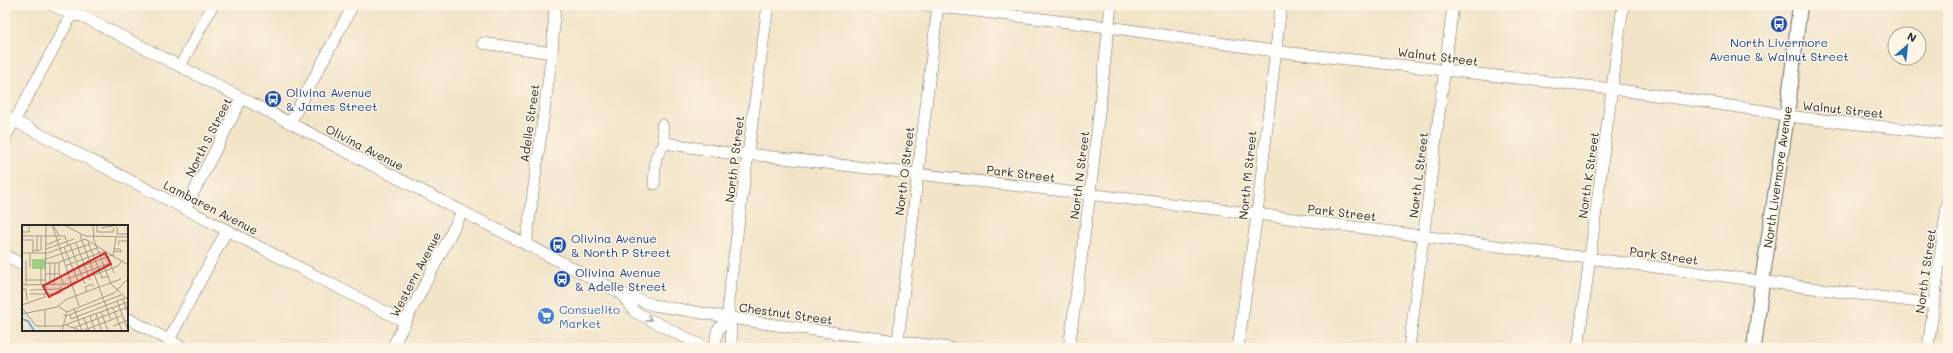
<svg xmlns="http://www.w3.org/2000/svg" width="1953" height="353" font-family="Mali,sans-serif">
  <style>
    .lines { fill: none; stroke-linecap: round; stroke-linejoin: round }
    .minor-casing { stroke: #716c62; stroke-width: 12 }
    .major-casing { stroke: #716c62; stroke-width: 16 }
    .minor { stroke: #fff; stroke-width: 11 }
    .major { stroke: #fff; stroke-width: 14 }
    .oneway { stroke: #a0a0a0 }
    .labels { text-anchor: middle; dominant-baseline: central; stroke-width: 3; stroke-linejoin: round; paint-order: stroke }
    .transit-label { font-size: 12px; fill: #164399; stroke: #fcf5e5; text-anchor: start }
    .street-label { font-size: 12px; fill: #2b2b2b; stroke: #fcf5e5 }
    .shop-label { font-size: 12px; fill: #366cbe; stroke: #fcf5e5; text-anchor: start }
    .inset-river { fill: none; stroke: #6fade1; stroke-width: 2 }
    .inset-road { fill: none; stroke: #a29a89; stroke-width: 1 }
    .view { fill: #d62828; fill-opacity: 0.15; stroke: #d62828; stroke-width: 2 }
    .inset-edge { fill: none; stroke: #2b2b2b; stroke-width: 2 }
  </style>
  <rect width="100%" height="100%" fill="#fcf5e5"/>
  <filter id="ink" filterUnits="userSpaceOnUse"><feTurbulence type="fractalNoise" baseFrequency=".025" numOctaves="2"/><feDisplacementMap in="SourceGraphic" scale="8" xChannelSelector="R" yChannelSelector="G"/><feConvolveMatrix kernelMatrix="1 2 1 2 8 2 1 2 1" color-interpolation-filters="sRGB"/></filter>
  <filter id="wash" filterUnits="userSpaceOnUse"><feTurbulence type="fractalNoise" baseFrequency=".012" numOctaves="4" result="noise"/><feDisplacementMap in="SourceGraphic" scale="16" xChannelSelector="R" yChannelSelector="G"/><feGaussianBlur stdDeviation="0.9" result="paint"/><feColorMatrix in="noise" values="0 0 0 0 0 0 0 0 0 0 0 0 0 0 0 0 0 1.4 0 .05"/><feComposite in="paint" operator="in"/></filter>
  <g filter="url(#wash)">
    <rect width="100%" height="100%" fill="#f2e4c7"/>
  </g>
  <g filter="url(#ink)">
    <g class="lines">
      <g class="minor-casing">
        <g id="minor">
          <path d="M 52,5 L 72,15 L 82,16 L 621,293 L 653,305 L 769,324 L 950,348"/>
          <path d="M 926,5 L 1108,27 L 1274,51 L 1613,89 L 1765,111 L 1787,116 L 1948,134"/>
          <path d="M 483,43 L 552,53"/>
          <path d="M 180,66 L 213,5"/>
          <path d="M 5,116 L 405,322"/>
          <path d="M 290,123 L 353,5"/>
          <path d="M 5,138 L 77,5"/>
          <path d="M 665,143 L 734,154 L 748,154 L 1257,214 L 1933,304"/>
          <path d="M 654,184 L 656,157 L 665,143 L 662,125"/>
          <path d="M 185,209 L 242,98"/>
          <path d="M 526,245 L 552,53 L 555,5"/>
          <path d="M 5,255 L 23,265"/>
          <path d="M 621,293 L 635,312 L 706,348"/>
          <path d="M 127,318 L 184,348"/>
          <path d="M 169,340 L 227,230"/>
          <path d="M 898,341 L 938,5"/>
          <path d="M 392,348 L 462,212"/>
          <path d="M 715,348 L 717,331 L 728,317"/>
          <path d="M 731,348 C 733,332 728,318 728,302 L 768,5"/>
          <path d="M 1069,348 L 1090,194 L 1111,5"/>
          <path d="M 1238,348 L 1257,214 L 1281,5"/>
          <path d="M 1409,348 L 1453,5"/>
          <path d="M 1578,348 L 1623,5"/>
          <path d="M 1928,348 L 1948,198"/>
        </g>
      </g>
      <g class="major-casing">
        <path id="major" d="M 1754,348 L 1762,282 L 1787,116 L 1800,5"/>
      </g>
      <use href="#minor" class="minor"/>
      <use href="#major" class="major"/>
    </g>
    <defs><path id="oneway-chevron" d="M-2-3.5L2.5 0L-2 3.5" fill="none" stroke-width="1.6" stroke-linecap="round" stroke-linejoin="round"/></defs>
    <use class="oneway" href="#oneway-chevron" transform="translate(649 319) rotate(27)"/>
  </g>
  <defs>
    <g id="bus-disc" transform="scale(0.9)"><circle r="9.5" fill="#1a4fb4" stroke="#fcf5e5"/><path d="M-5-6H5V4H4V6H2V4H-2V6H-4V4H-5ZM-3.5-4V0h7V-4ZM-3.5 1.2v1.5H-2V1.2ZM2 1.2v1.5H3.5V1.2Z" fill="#fff"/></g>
    <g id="supermarket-disc" transform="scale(0.9)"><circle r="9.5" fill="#3f7fe0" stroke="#fcf5e5"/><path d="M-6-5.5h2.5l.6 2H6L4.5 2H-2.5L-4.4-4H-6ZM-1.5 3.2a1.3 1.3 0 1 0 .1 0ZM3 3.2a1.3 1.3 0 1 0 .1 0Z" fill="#fff"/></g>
  </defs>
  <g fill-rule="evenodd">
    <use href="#bus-disc" x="1779" y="24"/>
    <use href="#bus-disc" x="273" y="99"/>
    <use href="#bus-disc" x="558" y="245"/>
    <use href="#bus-disc" x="562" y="279"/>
    <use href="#supermarket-disc" x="546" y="316"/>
  </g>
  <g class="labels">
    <g class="transit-label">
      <text x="1779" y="42" text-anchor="middle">North Livermore<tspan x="1779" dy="14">Avenue &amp; Walnut Street</tspan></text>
      <text x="286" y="92">Olivina Avenue<tspan x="286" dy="14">&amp; James Street</tspan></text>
      <text x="571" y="238">Olivina Avenue<tspan x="571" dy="14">&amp; North P Street</tspan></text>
      <text x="575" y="272">Olivina Avenue<tspan x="575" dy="14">&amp; Adelle Street</tspan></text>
    </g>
    <g class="street-label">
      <text transform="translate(1438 56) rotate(7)">Walnut Street</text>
      <text transform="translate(1843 109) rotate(6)">Walnut Street</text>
      <text transform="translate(529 123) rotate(-82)">Adelle Street</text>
      <text transform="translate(208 137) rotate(-63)">North S Street</text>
      <text transform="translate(365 147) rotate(27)">Olivina Avenue</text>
      <text transform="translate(734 159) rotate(-83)">North P Street</text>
      <text transform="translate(904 171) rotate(-83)">North O Street</text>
      <text transform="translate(1021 173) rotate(7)">Park Street</text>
      <text transform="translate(1079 175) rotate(-83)">North N Street</text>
      <text transform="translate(1247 175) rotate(-84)">North M Street</text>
      <text transform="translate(1418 175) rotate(-83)">North L Street</text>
      <text transform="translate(1588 175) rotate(-82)">North K Street</text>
      <text transform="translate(1777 177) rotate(-82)">North Livermore Avenue</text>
      <text transform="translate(211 207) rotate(27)">Lambaren Avenue</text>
      <text transform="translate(1342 212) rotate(7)">Park Street</text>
      <text transform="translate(1664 255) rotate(8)">Park Street</text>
      <text transform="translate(1925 271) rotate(-82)">North I Street</text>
      <text transform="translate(415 274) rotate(-62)">Western Avenue</text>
      <text transform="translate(786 313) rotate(8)">Chestnut Street</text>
    </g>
    <g class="shop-label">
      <text x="559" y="309">Consuelito<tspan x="559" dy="14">Market</tspan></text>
    </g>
  </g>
  <g transform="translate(22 225)">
    <rect width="106" height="106" fill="#f2e4c7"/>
    <path d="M 10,34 L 23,34 L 23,44 L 10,44 Z" fill="#9ad183"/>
    <path class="inset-river" d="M 0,94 L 6,96 L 12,106"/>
    <path class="inset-road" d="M 30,0 L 57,81M 31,0 L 37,11M 42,0 L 63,11 L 106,12M 71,0 L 72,15 L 89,59 L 106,75M 75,0 L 75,7 L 91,7 L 92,3M 95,2 L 95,9 L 106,9M 79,3 L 97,0M 0,7 L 7,7 L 7,0M 58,10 L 89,95M 0,11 L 43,11 L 46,21M 0,15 L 11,15 L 11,28M 66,17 L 80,53 L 86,51M 54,18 L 68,55M 24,20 L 39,14M 48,20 L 63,59M 96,20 L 97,16 L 106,16M 42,22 L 56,56M 24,24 L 52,14M 11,26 L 19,25 L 19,11M 15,26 L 15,11M 92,26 L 99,27 L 98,24 L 92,24M 84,27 L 92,48M 0,28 L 26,28 L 63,14 L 106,40M 91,31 L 94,12M 24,34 L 68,19M 24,38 L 35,38 L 75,23M 37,38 L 37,48 L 42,60M 43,41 L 83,26M 8,42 L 8,28M 19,43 L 19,60M 45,47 L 90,30M 24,49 L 38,49M 45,54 L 88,38M 4,55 L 24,55M 0,60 L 47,59 L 96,41 L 100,36M 4,60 L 4,36M 28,60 L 28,38M 32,60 L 33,38M 0,64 L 4,64 L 5,75M 8,65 L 39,64M 65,67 L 63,62 L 70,59 L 71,62M 8,69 L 36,69 L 39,67 L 39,60M 101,74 L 106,88M 95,76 L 106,105M 0,80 L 23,72 L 24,0M 36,81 L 45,87 L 92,68 L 106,54M 0,83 L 14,101 L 40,101 L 106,77M 52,83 L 60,106M 91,83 L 100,106M 23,85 L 23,102M 79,87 L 86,106M 0,89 L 35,82 L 45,74 L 99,54M 41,89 L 44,91 L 99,70M 48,89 L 49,94 L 103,73M 74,89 L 80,106M 68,91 L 73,106M 62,93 L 67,106M 89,95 L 100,90M 44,100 L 59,106M 91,101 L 106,95M 51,103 L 106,82M 40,106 L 45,86M 60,106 L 89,95"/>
    <path class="view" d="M 83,28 L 89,39 L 27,72 L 21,61 Z"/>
    <rect width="106" height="106" class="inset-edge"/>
  </g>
  <rect width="1953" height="353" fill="none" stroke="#fcf5e5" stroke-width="20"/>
  <g transform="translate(1907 46) rotate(28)"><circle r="19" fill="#fcf5e5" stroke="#a8a49b"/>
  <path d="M0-3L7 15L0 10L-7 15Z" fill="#1f6fb2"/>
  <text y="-6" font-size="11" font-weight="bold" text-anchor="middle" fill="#2b2b2b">N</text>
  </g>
</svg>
